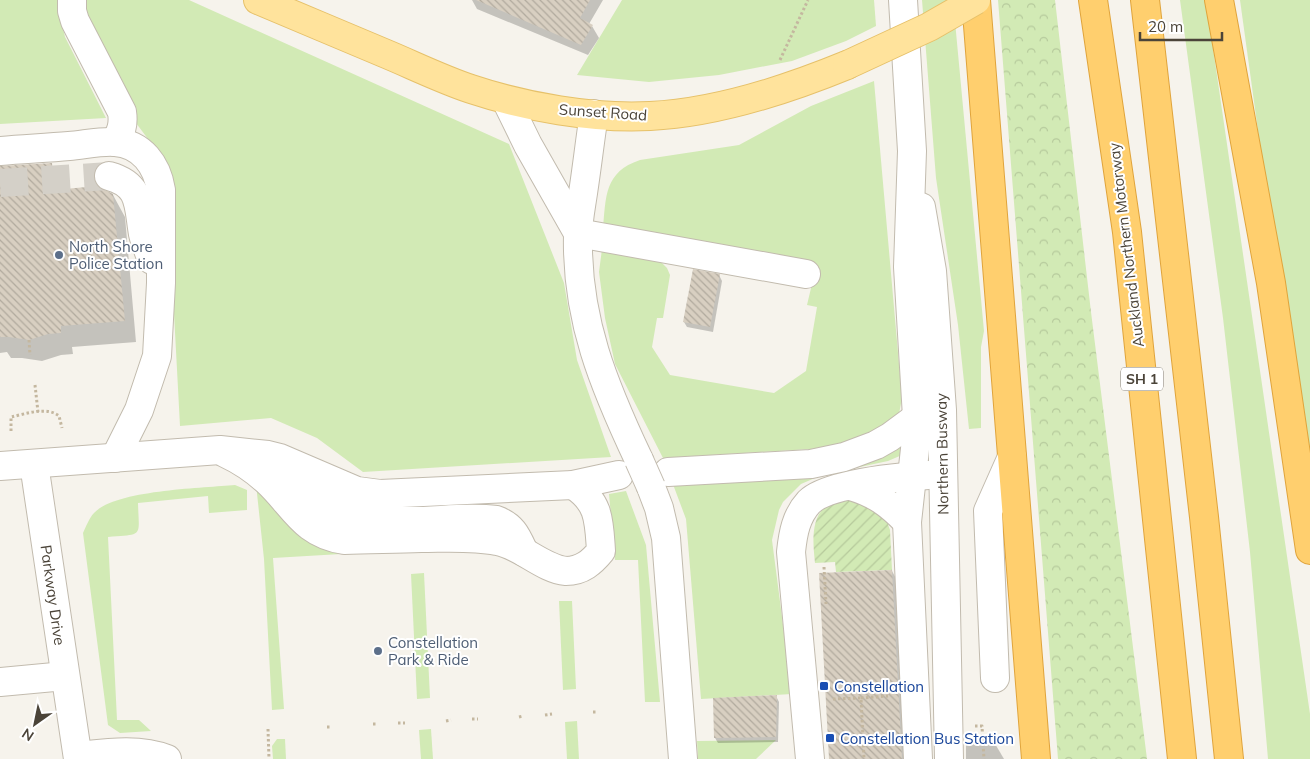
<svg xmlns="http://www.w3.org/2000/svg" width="1310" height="759" font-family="Mulish,sans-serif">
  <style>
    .grass { fill: #d2eab5 }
    .forest { fill: url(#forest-crowns) }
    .garden { fill: url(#garden-furrows) }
    .shadow { fill: #0003 }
    .building { fill: url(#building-back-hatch) }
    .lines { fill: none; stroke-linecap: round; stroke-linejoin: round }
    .minor-tunnel { stroke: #d4d0c8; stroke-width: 28; stroke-dasharray: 28 14; stroke-linecap: butt }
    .minor-casing { stroke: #c2bbae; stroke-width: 30 }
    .major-casing { stroke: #e6c16a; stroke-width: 30 }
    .highway-casing { stroke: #e0a43c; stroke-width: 30 }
    .path { stroke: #c4b79f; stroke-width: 3; stroke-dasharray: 2.5 2.5; stroke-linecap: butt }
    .minor { stroke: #fff; stroke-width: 28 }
    .major { stroke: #ffe39c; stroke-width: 28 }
    .highway { stroke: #ffcf6e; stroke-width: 28 }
    .minor-bridge-casing { stroke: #c2bbae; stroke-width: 30; stroke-linecap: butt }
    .major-bridge-casing { stroke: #e6c16a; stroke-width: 30; stroke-linecap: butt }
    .minor-bridge { stroke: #fff; stroke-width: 28 }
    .major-bridge { stroke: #ffe39c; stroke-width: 28 }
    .service-dot { fill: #5c6f8a; stroke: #fff; stroke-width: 2 }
    .transit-dot { fill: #1a4fb4; stroke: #fff; stroke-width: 2 }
    .labels { text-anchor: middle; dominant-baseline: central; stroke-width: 4; stroke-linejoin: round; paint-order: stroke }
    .shield { fill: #fff; stroke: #817c74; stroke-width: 1 }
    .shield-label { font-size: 14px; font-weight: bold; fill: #4b4439 }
    .street-label { font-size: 15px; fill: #4b4439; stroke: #fff }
    .service-label { font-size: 15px; fill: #4e5e75; stroke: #fff; text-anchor: start }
    .transit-label { font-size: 15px; fill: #164399; stroke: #fff; text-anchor: start }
  </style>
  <defs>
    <pattern id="forest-crowns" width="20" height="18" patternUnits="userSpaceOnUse" patternTransform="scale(1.25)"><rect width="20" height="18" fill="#d2eab5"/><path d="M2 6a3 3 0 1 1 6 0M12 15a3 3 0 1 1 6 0" fill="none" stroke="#b6ca9c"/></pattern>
    <pattern id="garden-furrows" width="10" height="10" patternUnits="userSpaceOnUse" patternTransform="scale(1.25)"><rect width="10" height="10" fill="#d2eab5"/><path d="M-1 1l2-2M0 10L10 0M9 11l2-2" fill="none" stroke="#b6ca9c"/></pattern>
    <pattern id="building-back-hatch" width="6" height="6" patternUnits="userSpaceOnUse" patternTransform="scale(1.25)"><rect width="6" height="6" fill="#d8cfc1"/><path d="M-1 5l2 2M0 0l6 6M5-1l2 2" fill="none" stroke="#b1aa9e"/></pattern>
  </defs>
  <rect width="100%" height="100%" fill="#f6f3ec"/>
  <g class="grass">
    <path d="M 0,0 L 57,0 L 65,37 L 106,118 L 0,124 Z"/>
    <path d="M 87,0 L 189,0 L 509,144 L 564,283 L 577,360 L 611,457 L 363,472 L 317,438 L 271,418 L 180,426 L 166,163 L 133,119 L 84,12 Z"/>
    <path d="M 622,0 L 874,0 L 876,26 L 846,41 L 792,61 L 719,75 L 649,82 L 577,75 Z"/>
    <path d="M 922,0 L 953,0 L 984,331 L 981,347 L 981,428 L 969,429 L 958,325 L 936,178 Z"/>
    <path d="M 1180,0 L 1206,0 L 1310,714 L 1310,759 L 1268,759 L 1250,552 L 1223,318 Z"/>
    <path d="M 1240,0 L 1310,0 L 1310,508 Z"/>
    <path d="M 874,81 L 902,398 L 899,414 L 888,425 L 839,444 L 811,449 L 663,458 L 615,364 L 605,318 L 599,272 L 602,249 L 658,259 L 667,268 L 670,275 L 663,318 L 657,318 L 652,347 L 670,375 L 774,393 L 806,371 L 817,307 L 807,305 L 816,267 L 603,229 C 606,197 604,172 640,160 L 739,145 L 811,106 Z"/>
    <path d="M 900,439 L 902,455 L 888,461 L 822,475 L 801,484 L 783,502 L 779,510 L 772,540 L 792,694 L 701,699 L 686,519 L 671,479 Z"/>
    <path d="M 256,484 L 426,549 L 273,558 L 284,709 L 272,710 L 264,559 Z"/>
    <path d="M 235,485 L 247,490 L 247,510 L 209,513 L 208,496 L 138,503 C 139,538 144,534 108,537 L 117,720 L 139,720 L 151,731 L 120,733 L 108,725 L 83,533 C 86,527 89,518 94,513 C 115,490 203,488 235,485 Z"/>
    <path d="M 626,491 L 646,545 L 660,702 L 645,702 L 638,560 L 615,560 L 609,494 Z"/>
    <path d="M 424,573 L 430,698 L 417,699 L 411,574 Z"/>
    <path d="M 559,601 L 572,601 L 576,689 L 563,690 Z"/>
    <path d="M 577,721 L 579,759 L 567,759 L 565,722 Z"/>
    <path d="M 431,729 L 433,759 L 421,759 L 419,730 Z"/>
    <path d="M 277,739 L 285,739 L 286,759 L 273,759 L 272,746 Z"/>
    <path d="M 776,740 L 756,759 L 698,759 L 697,741 Z"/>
  </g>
  <path class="forest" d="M 998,0 L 1055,0 L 1091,312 L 1147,759 L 1058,759 Z"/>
  <path class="garden" d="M 853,496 L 886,519 L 890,530 L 892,570 L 836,572 L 835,562 L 815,563 C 813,543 809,512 833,502 C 839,499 847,498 853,496 Z"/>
  <g class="shadow">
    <path d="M 472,0 L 603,0 L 589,24 L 592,26 L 599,38 L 588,55 L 477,9 Z"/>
    <path d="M 51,164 L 64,186 L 64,190 L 113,195 L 125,217 L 136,342 L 72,347 L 73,354 L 61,355 L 42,361 L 22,358 L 11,358 L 7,352 L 0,353 L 0,167 Z"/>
    <path d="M 719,275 L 722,281 L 713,332 L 687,327 L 684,322 Z"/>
    <path d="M 892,571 L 900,586 L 909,759 L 831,759 Z"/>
    <path d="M 776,696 L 779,702 L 778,742 L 718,743 L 715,738 Z"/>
    <path d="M 994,742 L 1004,759 L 966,759 L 966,743 Z"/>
  </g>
  <g class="building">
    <path d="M 476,0 L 590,0 L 580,18 L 593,25 L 581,45 Z"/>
    <path d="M 52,163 L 54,190 L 97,186 L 113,194 L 125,321 L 61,326 L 61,333 L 48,334 L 29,340 L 9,337 L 0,337 L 0,166 Z"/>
    <path d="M 693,269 L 720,274 L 710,327 L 683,322 Z"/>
    <path d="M 892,570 L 902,759 L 829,759 L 819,573 Z"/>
    <path d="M 777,695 L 776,737 L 714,738 L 713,698 Z"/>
  </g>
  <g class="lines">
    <path class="minor-tunnel" d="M 0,183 L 109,176"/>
    <g class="minor-casing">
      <g id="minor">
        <path d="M 72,0 L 72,11 L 75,21 L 122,112 C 124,125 121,132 115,142"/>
        <path d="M 903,0 L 912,151 L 908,267 L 917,417 L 915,449 L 907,522 L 918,759"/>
        <path d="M 506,100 L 528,145 L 578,233 L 806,274"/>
        <path d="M 594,114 C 590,140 587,167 583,193 C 581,207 578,221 578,235 C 576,319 604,386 639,460"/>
        <path d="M 0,151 C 23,149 46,148 69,146 C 83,145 100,141 115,142 C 142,144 157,165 161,190 L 161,283 L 157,356 L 139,410 L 115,458"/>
        <path d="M 109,176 C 142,185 138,206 143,234 C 145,243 149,252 152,260"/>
        <path d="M 921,207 L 932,271 L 942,410 L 949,759"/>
        <path d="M 225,453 C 240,460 255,470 267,481 C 294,506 303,534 344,540 C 370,539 395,539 421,538 C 446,538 472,536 497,541 C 521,545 543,569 566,571 C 582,571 592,562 601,551 C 599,522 600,502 573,485"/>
        <path d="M 34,464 L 78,759"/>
        <path d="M 0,466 L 220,450 L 268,455 L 280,458 L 357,491 L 380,494 L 573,485 L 619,475"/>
        <path d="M 273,467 C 303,487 323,519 356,534"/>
        <path d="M 668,472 L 811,464 L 844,457 L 876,445 L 890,437 L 917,417"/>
        <path d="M 851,486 C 875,493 890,504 907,522"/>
        <path d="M 651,487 L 659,508 L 666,538 L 683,759"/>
        <path d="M 332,491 C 350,507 379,520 403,521 C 434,522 465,516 496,520 C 513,526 517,537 524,552"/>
        <path d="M 995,678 L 988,511 L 1012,457"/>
        <path d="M 0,682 L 65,676"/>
        <path d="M 78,756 C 106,753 139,748 167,759"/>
        <path d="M 810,759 L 791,552 C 793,533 796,516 809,502 C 828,483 901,477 928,475"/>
      </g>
    </g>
    <g class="major-casing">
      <path id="major" d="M 258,0 C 300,18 342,35 384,53 C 413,65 441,79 471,89 C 525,107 593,119 650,116 C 717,113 786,90 847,65"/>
    </g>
    <g class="highway-casing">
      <g id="highway">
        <path d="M 976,0 L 1036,759"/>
        <path d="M 1093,0 L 1127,232 L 1182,759"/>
        <path d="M 1145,0 L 1204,517 L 1229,759"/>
        <path d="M 1219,0 L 1271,283 L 1310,550"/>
      </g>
    </g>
    <g class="path">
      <path d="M 780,60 L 808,0"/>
      <path d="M 29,340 L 30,355"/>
      <path d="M 35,385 L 38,412"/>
      <path d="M 11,431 L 11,417 C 25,414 47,406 59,416 L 62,428"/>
      <path d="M 824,567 L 826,604"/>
      <path d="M 861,698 L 888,696"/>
      <path d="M 833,699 L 861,698 L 864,759"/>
      <path d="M 593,712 L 597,712"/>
      <path d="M 545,715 L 552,714"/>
      <path d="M 519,717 L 523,716"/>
      <path d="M 472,719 L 478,719"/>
      <path d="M 446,721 L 451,720"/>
      <path d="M 398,723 L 405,723"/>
      <path d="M 373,724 L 377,724"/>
      <path d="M 975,726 L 982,726 L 984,759"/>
      <path d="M 327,727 L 332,727"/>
      <path d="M 268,729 L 269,759"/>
    </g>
    <use href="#minor" class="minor"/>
    <use href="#major" class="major"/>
    <use href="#highway" class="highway"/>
    <g class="minor-bridge-casing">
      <path id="minor-bridge" d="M 639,460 L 651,487"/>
    </g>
    <g class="major-bridge-casing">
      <path id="major-bridge" d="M 847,65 L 929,27 L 976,0"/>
    </g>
    <use href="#minor-bridge" class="minor-bridge"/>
    <use href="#major-bridge" class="major-bridge"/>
  </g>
  <g class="service-dot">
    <circle cx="59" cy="255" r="5"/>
    <circle cx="378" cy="651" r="5"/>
  </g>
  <g class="transit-dot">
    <rect x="819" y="681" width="10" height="10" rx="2.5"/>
    <rect x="825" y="733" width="10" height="10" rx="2.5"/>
  </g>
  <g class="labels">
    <rect class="shield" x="1121" y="367.5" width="42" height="23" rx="4"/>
    <g class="shield-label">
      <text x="1142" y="379">SH 1</text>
    </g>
    <g class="street-label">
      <text transform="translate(603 112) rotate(4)">Sunset Road</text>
      <text transform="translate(1126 245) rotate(-97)">Auckland Northern Motorway</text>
      <text transform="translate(942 454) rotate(-91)">Northern Busway</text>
      <text transform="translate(53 595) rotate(82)">Parkway Drive</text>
    </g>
    <g class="service-label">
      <text x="69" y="246">North Shore<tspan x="69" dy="17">Police Station</tspan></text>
      <text x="388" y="642">Constellation<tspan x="388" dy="17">Park &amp; Ride</tspan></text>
    </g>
    <g class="transit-label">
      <text x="834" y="686">Constellation</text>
      <text x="840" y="738">Constellation Bus Station</text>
    </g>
  </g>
  <g transform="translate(35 724) rotate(213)" stroke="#ffffff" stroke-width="4" paint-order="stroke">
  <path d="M0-4L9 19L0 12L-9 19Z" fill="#4b4439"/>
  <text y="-8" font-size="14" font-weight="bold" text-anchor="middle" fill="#4b4439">N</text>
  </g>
  <path d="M1140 32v8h82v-8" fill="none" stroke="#4b4439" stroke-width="2.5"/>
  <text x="1148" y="32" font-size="15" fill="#4b4439" stroke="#ffffff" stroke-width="4" paint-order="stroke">20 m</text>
</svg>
